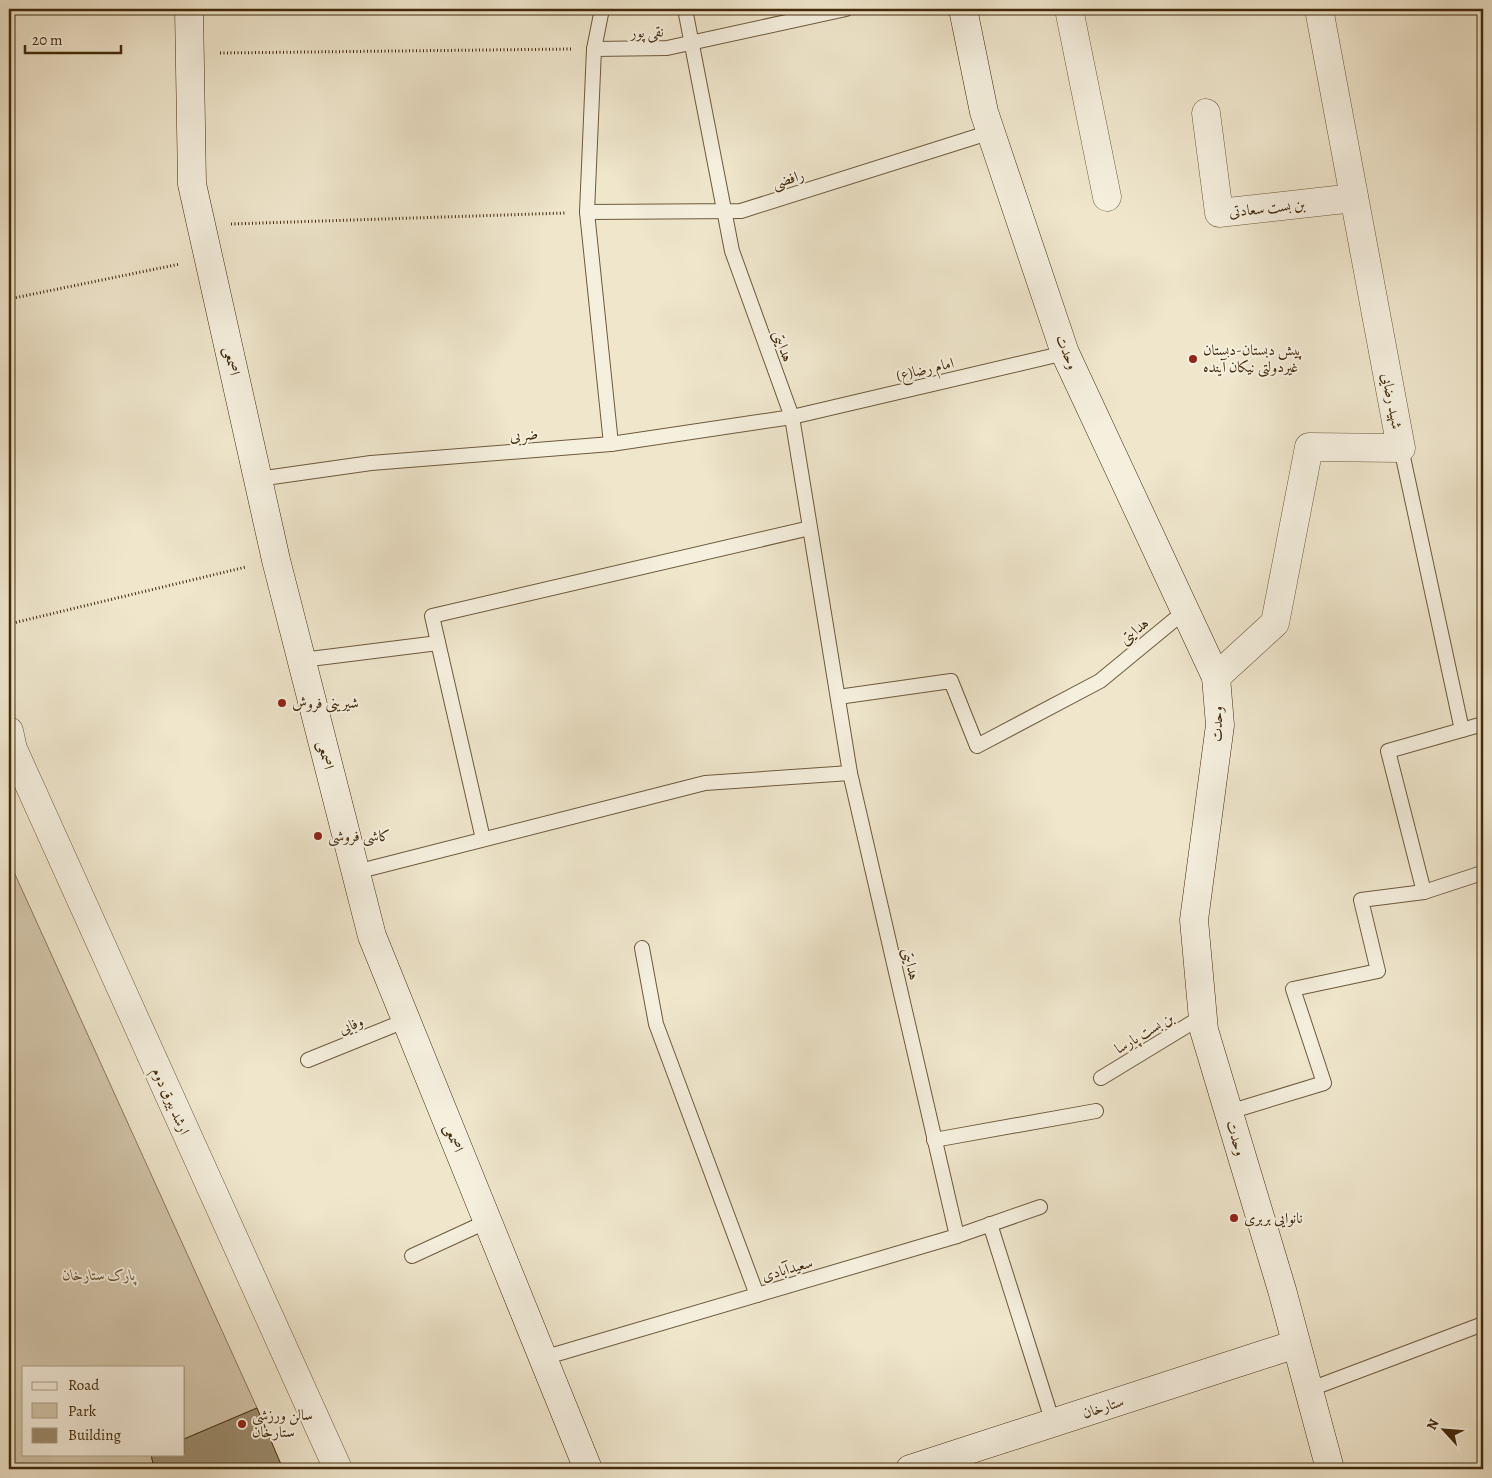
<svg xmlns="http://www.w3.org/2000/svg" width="1492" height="1478" font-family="Alegreya,Amiri,serif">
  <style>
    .green { fill: #d2c6ab; stroke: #8a785b }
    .building { fill: #9c8c6f; stroke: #432a0b }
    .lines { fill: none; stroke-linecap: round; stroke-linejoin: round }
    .lane-casing { stroke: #6e593b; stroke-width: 16 }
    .street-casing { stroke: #6e593b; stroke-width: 29 }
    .secondary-casing { stroke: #432a0b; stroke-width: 29 }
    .path { stroke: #432a0b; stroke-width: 3; stroke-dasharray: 1 2.5; stroke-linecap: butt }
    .lane { stroke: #f5efde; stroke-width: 14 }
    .street { stroke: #f5efde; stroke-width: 28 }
    .secondary { stroke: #f5efde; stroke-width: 28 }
    .poi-dot { fill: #8f2418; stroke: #f5efde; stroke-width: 2 }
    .labels { text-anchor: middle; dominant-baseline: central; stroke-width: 4; stroke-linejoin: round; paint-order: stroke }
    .street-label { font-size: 15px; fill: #432a0b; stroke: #f5efde }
    .poi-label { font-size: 15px; fill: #432a0b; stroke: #f5efde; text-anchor: start }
    .park-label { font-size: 15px; font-style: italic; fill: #675133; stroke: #f5efde }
  </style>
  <rect width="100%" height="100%" fill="#efe6cc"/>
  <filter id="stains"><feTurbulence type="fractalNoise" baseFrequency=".004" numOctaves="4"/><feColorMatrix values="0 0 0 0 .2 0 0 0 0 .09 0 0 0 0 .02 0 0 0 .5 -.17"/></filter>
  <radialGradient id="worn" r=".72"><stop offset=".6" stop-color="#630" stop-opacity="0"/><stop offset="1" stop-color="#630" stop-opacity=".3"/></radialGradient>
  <path class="green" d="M 9,861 L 257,1408 L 184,1439 L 184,1367 L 24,1367 L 24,1454 L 151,1454 L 154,1469 L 9,1469 Z"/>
  <path class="building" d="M 257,1408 L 283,1469 L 154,1469 L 151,1454 L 184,1454 L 184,1439 Z"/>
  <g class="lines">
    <g class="lane-casing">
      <g id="lane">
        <path d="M 602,9 L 594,49 L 587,212 L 611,444"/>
        <path d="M 685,9 L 732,251 L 792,417 L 850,773 L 957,1236"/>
        <path d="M 594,49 L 667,48 L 846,9"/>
        <path d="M 587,212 L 741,211 L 991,132"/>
        <path d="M 1401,448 L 1462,730"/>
        <path d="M 258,479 L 371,463 L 611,444 L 792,417 L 1065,353"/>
        <path d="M 302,660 L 438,643"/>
        <path d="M 838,697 L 951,681 L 977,746 L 1100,681 L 1185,611"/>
        <path d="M 483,839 L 432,616 L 810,528"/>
        <path d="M 356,872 L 705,783 L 850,773"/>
        <path d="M 1424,892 L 1388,751 L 1483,724"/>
        <path d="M 642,948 L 656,1024 L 757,1295"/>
        <path d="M 308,1060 L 407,1020"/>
        <path d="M 1101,1078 L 1203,1016"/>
        <path d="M 1229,1112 L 1324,1083 L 1293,989 L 1378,971 L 1361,900 L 1424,892 L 1482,873"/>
        <path d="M 934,1140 L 1096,1111"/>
        <path d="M 990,1224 L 1053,1423"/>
        <path d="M 412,1256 L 488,1221"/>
        <path d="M 543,1358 L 957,1236 L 1040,1207"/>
        <path d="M 1308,1390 L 1483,1324"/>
      </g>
    </g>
    <g class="street-casing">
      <g id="street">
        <path d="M 1069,9 L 1107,197"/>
        <path d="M 1206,113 L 1219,213 L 1354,198"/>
        <path d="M 1216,677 L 1275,623 L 1309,447 L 1401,448 L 1319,9"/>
        <path d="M 9,731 L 13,749 L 338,1469"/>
      </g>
    </g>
    <g class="secondary-casing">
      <g id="secondary">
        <path d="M 189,9 L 192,184 L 276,560 L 372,936 L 588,1469"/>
        <path d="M 963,9 L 984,112 L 1065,353 L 1216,677 L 1220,725 L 1194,920 L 1204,1030 L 1282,1290 L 1330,1469"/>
        <path d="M 910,1469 L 1296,1344"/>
      </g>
    </g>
    <g class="path">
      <path d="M 220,53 L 572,49"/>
      <path d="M 231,224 L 565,213"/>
      <path d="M 9,299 L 180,264"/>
      <path d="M 9,624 L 246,567"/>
    </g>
    <use href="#lane" class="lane"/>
    <use href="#street" class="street"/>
    <use href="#secondary" class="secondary"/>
  </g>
  <g class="poi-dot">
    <circle cx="1193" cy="359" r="5"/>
    <circle cx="282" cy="703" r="5"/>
    <circle cx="318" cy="836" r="5"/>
    <circle cx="1234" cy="1218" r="5"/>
    <circle cx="242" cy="1424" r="5"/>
  </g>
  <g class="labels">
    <g class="street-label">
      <text transform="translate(647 32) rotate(-2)">نقی پور</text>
      <text transform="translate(788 179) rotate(-17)">رافضی</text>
      <text transform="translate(1267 208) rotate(-6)">بن بست سعادتی</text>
      <text transform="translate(783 346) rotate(70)">هدایتی</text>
      <text transform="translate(1067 352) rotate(68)">وحدت</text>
      <text transform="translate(232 361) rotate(77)">اصمعی</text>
      <text transform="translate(925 369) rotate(-13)">امام رضا(ع)</text>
      <text transform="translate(1392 401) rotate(79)">شهید رضایی</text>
      <text transform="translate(524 435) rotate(-4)">ضربی</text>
      <text transform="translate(1134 631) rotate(-39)">هدایتی</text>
      <text transform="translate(1217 724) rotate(-89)">وحدت</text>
      <text transform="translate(326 755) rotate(76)">اصمعی</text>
      <text transform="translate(911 964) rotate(77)">هدایتی</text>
      <text transform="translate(351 1025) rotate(-22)">وفایی</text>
      <text transform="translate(1144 1033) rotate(-31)">بن بست پارسا</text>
      <text transform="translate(171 1101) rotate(66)">ارشد بیرق دوم</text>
      <text transform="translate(454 1138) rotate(68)">اصمعی</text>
      <text transform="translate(1236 1138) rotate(73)">وحدت</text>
      <text transform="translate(787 1269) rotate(-16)">سعیدآبادی</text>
      <text transform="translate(1103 1407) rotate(-18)">ستارخان</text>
    </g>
    <g class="poi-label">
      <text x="1203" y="350">پیش دبستان-دبستان<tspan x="1203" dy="17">غیردولتی نیکان آینده</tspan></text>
      <text x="292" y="703">شیرینی فروش</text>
      <text x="328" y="836">کاشی فروشی</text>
      <text x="1244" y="1218">نانوایی بربری</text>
      <text x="252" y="1415">سالن ورزشی<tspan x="252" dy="17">ستارخان</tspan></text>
    </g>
    <g class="park-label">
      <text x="99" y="1275">پارک ستارخان</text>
    </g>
  </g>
  <rect width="1492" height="1478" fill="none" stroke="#efe6cc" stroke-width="30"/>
  <rect x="10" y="10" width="1472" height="1458" fill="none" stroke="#432a0b" stroke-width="2.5"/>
  <rect x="15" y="15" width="1462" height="1448" fill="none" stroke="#432a0b"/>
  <rect x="22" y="1366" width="162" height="90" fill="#f5efde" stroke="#aea08a"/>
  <rect x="32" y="1382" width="25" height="8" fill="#f5efde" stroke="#aea08a"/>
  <text x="68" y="1390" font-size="15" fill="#432a0b">Road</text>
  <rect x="32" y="1403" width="25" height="15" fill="#d2c6ab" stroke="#aea08a"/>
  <text x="68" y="1416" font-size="15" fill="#432a0b">Park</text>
  <rect x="32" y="1428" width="25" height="15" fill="#9c8c6f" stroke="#aea08a"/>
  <text x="68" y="1440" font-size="15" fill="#432a0b">Building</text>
  <g transform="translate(1444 1430) rotate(296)" stroke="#f5efde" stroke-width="4" paint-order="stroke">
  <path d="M0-4L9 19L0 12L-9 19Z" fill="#432a0b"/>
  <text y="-8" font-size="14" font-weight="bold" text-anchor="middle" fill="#432a0b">N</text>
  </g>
  <path d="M25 45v8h96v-8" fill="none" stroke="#432a0b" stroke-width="2.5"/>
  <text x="32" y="45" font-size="15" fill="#432a0b" stroke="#f5efde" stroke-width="4" paint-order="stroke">20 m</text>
  <rect width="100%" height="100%" filter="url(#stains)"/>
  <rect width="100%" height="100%" fill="url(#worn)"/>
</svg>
